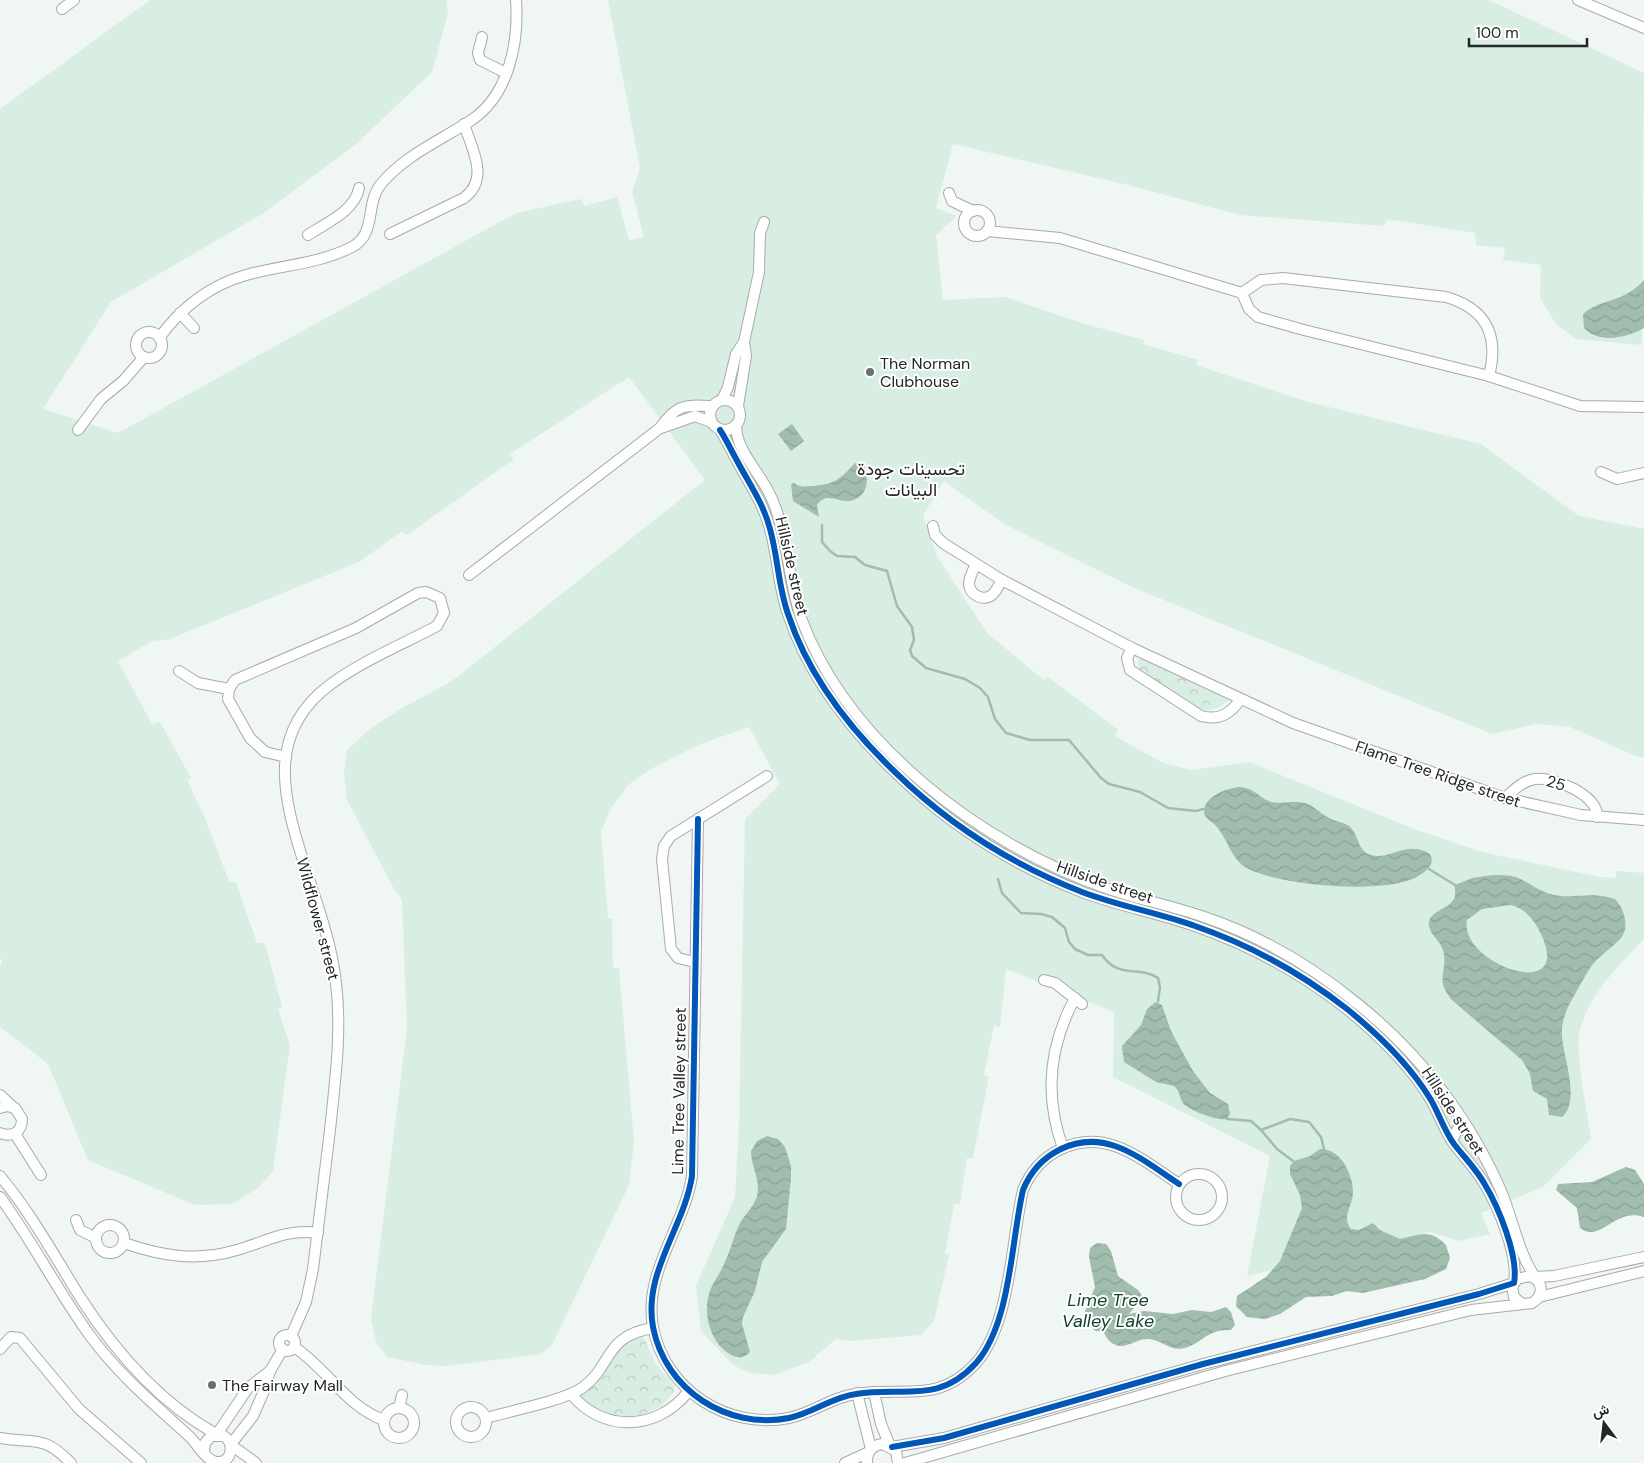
<svg xmlns="http://www.w3.org/2000/svg" width="1644" height="1463" font-family="'DM Sans',Vazirmatn,sans-serif">
  <style>
    .green { fill: #d9eee2 }
    .park { fill: url(#park-crowns) }
    .water { fill: url(#water-waves); fill-rule: evenodd }
    .lines { fill: none; stroke-linecap: round; stroke-linejoin: round }
    .stream { stroke: #a0bdad; stroke-width: 2.5 }
    .minor-casing { stroke: #a7aba9; stroke-width: 12 }
    .minor { stroke: #fdfefd; stroke-width: 10 }
    .cycleway-casing { stroke: #fff; stroke-width: 9 }
    .cycleway { stroke: #0057b8; stroke-width: 6 }
    .poi-dot { fill: #6b6f6d; stroke: #fff; stroke-width: 2 }
    .labels { text-anchor: middle; dominant-baseline: central; stroke-width: 4; stroke-linejoin: round; paint-order: stroke }
    .poi-label { font-size: 16px; fill: #232725; stroke: #fff; text-anchor: start }
    .street-label { font-size: 16px; fill: #232725; stroke: #fff }
    .neighbourhood-label { font-size: 18px; fill: #232725; stroke: #fff }
    .water-label { font-size: 18px; font-style: italic; fill: #11422d; stroke: #fff }
  </style>
  <defs>
    <pattern id="park-crowns" width="20" height="18" patternUnits="userSpaceOnUse" patternTransform="scale(1.25)"><rect width="20" height="18" fill="#d9eee2"/><path d="M2 6a3 3 0 1 1 6 0M12 15a3 3 0 1 1 6 0" fill="none" stroke="#baccc2"/></pattern>
    <pattern id="water-waves" width="16" height="10" patternUnits="userSpaceOnUse" patternTransform="scale(1.25)"><rect width="16" height="10" fill="#a0bdad"/><path d="M0 5q4-4 8 0t8 0" fill="none" stroke="#8aa295"/></pattern>
  </defs>
  <rect width="100%" height="100%" fill="#f0f6f3"/>
  <path class="green" d="M 150,0 L 446,0 L 448,13 L 432,72 L 354,146 L 262,214 L 111,302 L 43,409 L 118,433 L 516,213 L 581,199 L 584,206 L 617,197 L 629,240 L 644,237 L 632,192 L 640,168 L 608,0 L 1489,0 L 1644,73 L 1642,345 L 1576,339 L 1556,324 L 1540,298 L 1541,265 L 1503,260 L 1505,248 L 1476,245 L 1475,233 L 1387,219 L 1384,226 L 1240,215 L 1128,185 L 953,144 L 936,208 L 957,216 L 936,235 L 943,300 L 1005,297 L 1085,324 L 1144,340 L 1143,344 L 1198,360 L 1196,365 L 1308,402 L 1481,444 L 1579,516 L 1644,529 L 1644,757 L 1638,757 L 1570,727 L 1536,724 L 1492,734 L 1132,587 L 1004,524 L 944,481 L 923,515 L 937,556 L 987,633 L 1044,680 L 1047,676 L 1118,730 L 1115,736 L 1163,763 L 1192,770 L 1249,762 L 1417,830 L 1482,852 L 1600,877 L 1616,878 L 1616,871 L 1644,873 L 1644,939 C 1619,965 1590,994 1580,1029 C 1574,1051 1588,1114 1591,1139 L 1543,1187 L 1481,1213 L 1490,1234 L 1459,1241 L 1429,1232 L 1247,1276 L 1270,1156 L 1113,1077 L 1114,1012 L 1006,969 L 1000,1027 L 994,1026 L 984,1075 L 989,1076 L 973,1158 L 967,1158 L 960,1204 L 954,1204 L 945,1254 L 949,1255 L 934,1321 L 921,1335 L 851,1341 L 836,1339 L 809,1362 L 774,1375 L 750,1373 L 733,1365 L 701,1331 L 696,1286 L 735,1197 L 739,1126 L 745,819 L 780,784 L 749,727 L 698,745 L 649,770 L 628,785 L 610,810 L 601,832 L 608,919 L 612,919 L 613,968 L 619,968 L 634,1142 L 629,1185 L 552,1345 L 541,1354 L 446,1366 L 427,1365 L 387,1357 L 376,1342 L 371,1318 L 407,1028 L 402,900 L 393,887 L 347,800 L 344,773 L 347,750 L 371,728 L 404,707 L 452,681 L 705,480 L 629,377 L 510,454 L 514,459 L 407,535 L 402,531 L 361,561 L 170,639 L 152,641 L 118,661 L 152,724 L 160,722 L 191,778 L 187,780 L 204,816 L 229,881 L 236,882 L 257,943 L 265,943 L 282,1007 L 278,1009 L 290,1045 L 273,1171 L 259,1187 L 232,1204 L 195,1205 L 88,1160 L 48,1064 L 0,1027 L 0,967 L 2,962 L 0,957 L 0,109 Z"/>
  <g class="park">
    <path d="M 1141,656 L 1232,698 C 1227,701 1221,707 1215,709 C 1189,716 1158,685 1139,672 L 1138,662 Z"/>
    <path d="M 642,1334 L 655,1363 L 674,1385 L 675,1391 L 661,1406 L 639,1417 L 621,1420 L 598,1417 L 571,1393 L 588,1381 L 617,1345 Z"/>
  </g>
  <g class="water">
    <path d="M 1644,280 L 1644,328 C 1626,338 1599,344 1584,328 L 1583,314 C 1599,299 1624,303 1644,280 Z"/>
    <path d="M 792,424 L 804,441 L 791,451 L 778,434 Z"/>
    <path d="M 855,463 L 864,465 C 869,478 869,497 850,501 C 838,503 827,491 817,505 L 819,517 L 793,501 L 791,484 L 794,483 C 801,488 805,486 813,486 C 836,484 840,479 855,463 Z"/>
    <path d="M 1238,787 C 1255,787 1258,798 1272,802 C 1280,804 1290,801 1298,802 C 1314,803 1318,813 1331,819 C 1337,822 1344,822 1349,826 C 1359,834 1357,851 1371,855 C 1389,861 1407,839 1430,854 C 1435,865 1428,869 1420,875 C 1390,896 1276,886 1245,867 C 1231,858 1227,838 1216,826 C 1212,821 1206,820 1204,813 C 1203,797 1225,789 1238,787 Z"/>
    <path d="M 1493,875 C 1500,875 1508,875 1516,877 C 1529,882 1539,892 1554,895 C 1577,899 1589,891 1615,899 C 1624,908 1630,927 1621,938 C 1613,947 1601,954 1593,964 C 1585,975 1577,991 1570,1003 C 1565,1013 1561,1025 1562,1036 C 1563,1056 1581,1101 1562,1117 L 1549,1115 L 1547,1099 L 1533,1091 L 1530,1074 L 1522,1060 L 1453,1001 C 1433,979 1449,971 1443,950 C 1440,940 1424,930 1430,919 C 1435,909 1452,908 1455,896 C 1456,892 1454,889 1455,885 L 1472,878 ZM 1510,905 C 1524,907 1534,920 1540,932 C 1577,1006 1458,964 1467,920 L 1482,909 Z"/>
    <path d="M 1156,1002 L 1162,1005 L 1171,1031 L 1193,1071 L 1210,1093 L 1228,1104 L 1230,1114 L 1227,1119 C 1218,1121 1189,1111 1183,1103 C 1179,1097 1180,1091 1174,1086 L 1156,1082 L 1124,1062 L 1122,1046 L 1141,1025 L 1147,1009 Z"/>
    <path d="M 767,1136 L 778,1139 L 785,1147 L 791,1166 L 791,1178 L 786,1229 L 762,1262 L 755,1291 L 743,1317 L 742,1324 L 750,1352 C 742,1361 732,1357 724,1350 C 707,1334 702,1307 712,1286 C 716,1278 722,1270 725,1262 C 731,1249 734,1235 740,1223 C 745,1214 754,1207 757,1196 C 761,1181 751,1166 751,1151 L 757,1141 Z"/>
    <path d="M 1320,1149 C 1341,1148 1353,1175 1353,1192 C 1353,1206 1341,1216 1351,1229 L 1359,1230 L 1373,1223 L 1380,1230 L 1400,1239 C 1420,1235 1429,1228 1446,1245 L 1450,1258 L 1446,1269 L 1425,1279 L 1363,1293 L 1346,1291 L 1332,1296 L 1306,1297 L 1280,1314 L 1265,1319 L 1247,1317 L 1236,1306 L 1237,1296 L 1266,1277 L 1280,1261 L 1302,1208 L 1300,1195 L 1290,1174 L 1290,1166 L 1294,1161 L 1310,1156 Z"/>
    <path d="M 1626,1167 L 1635,1170 L 1644,1184 L 1644,1217 C 1614,1207 1601,1244 1580,1228 L 1577,1208 L 1556,1190 L 1558,1184 L 1592,1182 Z"/>
    <path d="M 1097,1243 L 1106,1244 L 1111,1251 L 1118,1276 L 1138,1290 L 1143,1297 L 1129,1314 L 1144,1311 L 1173,1314 L 1192,1310 L 1211,1312 L 1226,1307 L 1231,1312 L 1235,1325 L 1231,1330 C 1207,1329 1204,1342 1185,1348 C 1171,1352 1162,1340 1149,1339 C 1137,1338 1127,1349 1116,1345 C 1109,1343 1106,1336 1103,1331 L 1095,1331 L 1088,1323 L 1084,1314 L 1095,1287 L 1089,1257 L 1090,1248 Z"/>
  </g>
  <g class="lines">
    <g class="stream">
      <path d="M 822,525 L 822,542 L 830,551 L 837,556 L 855,557 L 865,565 L 887,571 L 897,606 L 912,627 L 914,640 L 910,650 L 912,656 L 926,668 L 965,679 L 980,688 L 988,697 L 995,719 L 1006,733 L 1030,740 L 1069,740 L 1101,778 L 1109,784 L 1140,792 L 1168,808 L 1196,811 L 1203,809"/>
      <path d="M 1429,869 L 1455,885"/>
      <path d="M 998,879 L 1002,893 L 1021,913 L 1041,914 L 1052,917 L 1065,928 L 1069,942 L 1075,949 L 1088,955 L 1102,955 C 1119,980 1139,965 1158,978 L 1160,987 L 1158,1001"/>
      <path d="M 1227,1119 L 1251,1121 L 1261,1130 L 1290,1119 L 1309,1122 L 1321,1137 L 1324,1149"/>
      <path d="M 1261,1130 L 1277,1149 L 1293,1161"/>
    </g>
    <g class="minor-casing">
      <g id="minor">
        <path d="M 1578,0 L 1644,28"/>
        <path d="M 62,9 L 74,0"/>
        <path d="M 482,37 L 478,53 L 480,60 L 506,73"/>
        <path d="M 949,193 L 952,201 L 973,211"/>
        <circle cx="977" cy="223" r="13"/>
        <path d="M 987,231 L 1060,238 L 1242,293"/>
        <path d="M 390,234 L 464,198 C 490,179 472,149 464,124"/>
        <path d="M 308,235 C 326,223 355,211 359,188"/>
        <path d="M 1242,293 L 1249,309 L 1258,317 L 1304,330 L 1489,376 L 1580,406 L 1644,407"/>
        <path d="M 1242,293 L 1261,280 L 1283,278 L 1446,297 C 1487,309 1499,336 1489,376"/>
        <path d="M 180,313 L 194,328"/>
        <circle cx="149" cy="345" r="13"/>
        <path d="M 159,338 C 181,308 211,285 246,275 C 282,265 319,264 352,247 C 377,234 365,203 381,184 C 406,154 442,140 473,119 C 509,94 519,42 516,0"/>
        <circle cx="725" cy="415" r="15"/>
        <path d="M 722,400 L 728,387 L 736,354 L 744,342 L 759,272 L 760,233 L 764,222"/>
        <path d="M 738,406 L 746,356 L 744,342"/>
        <path d="M 736,427 C 737,449 755,468 766,487 C 773,499 778,513 781,527 C 789,558 791,588 801,618 C 848,744 980,843 1103,887 C 1136,899 1170,905 1204,917 C 1261,936 1313,967 1359,1005 C 1420,1054 1470,1119 1501,1191 C 1513,1219 1518,1252 1535,1277 L 1554,1276 L 1644,1257"/>
        <path d="M 661,428 L 695,416 L 711,422"/>
        <path d="M 78,430 L 101,399 L 123,381 L 144,357"/>
        <path d="M 720,430 C 726,439 730,448 735,457 C 748,482 763,502 770,529 C 778,557 778,586 788,614 C 808,675 849,728 895,772 C 948,824 1013,865 1082,892 C 1119,906 1158,913 1195,926 C 1250,945 1301,973 1347,1009 C 1379,1035 1410,1065 1431,1100 C 1439,1114 1444,1130 1454,1144 C 1464,1157 1476,1169 1484,1183 C 1498,1206 1519,1256 1514,1283 L 1479,1294 L 1203,1364 L 944,1438 L 892,1447"/>
        <path d="M 1601,472 L 1617,479 L 1644,473"/>
        <path d="M 933,526 L 935,535 L 943,543 L 1002,580 L 1132,648 L 1293,723 L 1505,798 L 1581,815 L 1644,820"/>
        <path d="M 976,564 C 973,570 969,578 969,584 C 970,596 985,602 993,594 C 997,590 999,584 1002,580"/>
        <path d="M 469,575 L 660,428 C 677,404 684,405 712,406"/>
        <path d="M 1132,648 L 1127,658 L 1130,670 L 1201,716 C 1219,721 1230,714 1240,700"/>
        <path d="M 179,671 L 198,683 L 229,689"/>
        <path d="M 286,757 L 265,752 L 250,738 L 228,699 L 229,689 L 235,680 L 356,628 L 418,593 L 426,592 L 440,598 L 444,613 L 437,626 C 403,644 362,661 331,684 C 261,735 286,806 307,873 C 319,909 332,946 336,983 C 342,1032 335,1081 330,1130 C 324,1176 319,1223 313,1269 L 306,1302 L 291,1336"/>
        <path d="M 1505,798 C 1514,790 1522,781 1535,779 C 1553,776 1599,795 1597,817"/>
        <path d="M 698,819 L 692,1176 C 684,1228 643,1272 653,1327 C 665,1390 727,1430 789,1418 C 813,1413 832,1397 856,1394 C 903,1386 938,1405 976,1363 C 1011,1323 1011,1241 1023,1190 C 1038,1153 1077,1133 1115,1146 C 1138,1154 1159,1171 1179,1184"/>
        <path d="M 695,962 L 678,958 L 671,949 L 662,859 L 664,846 L 671,836 L 767,776"/>
        <path d="M 1044,980 L 1055,983 L 1082,1004"/>
        <path d="M 0,1095 L 14,1108"/>
        <path d="M 0,1108 L 7,1106 L 15,1108 L 22,1119 C 22,1132 12,1138 0,1133"/>
        <path d="M 15,1134 L 41,1175"/>
        <path d="M 1452,1141 L 1457,1130 L 1469,1129"/>
        <path d="M 1063,1148 C 1044,1096 1049,1046 1075,998"/>
        <circle cx="1199" cy="1197" r="23"/>
        <path d="M 0,1176 C 31,1213 54,1255 80,1297 C 114,1350 160,1403 216,1434"/>
        <path d="M 0,1197 C 33,1242 58,1292 91,1337 C 119,1375 155,1405 190,1437 C 197,1444 206,1461 217,1462 C 232,1463 235,1444 224,1436 L 211,1436 L 205,1443 L 204,1453"/>
        <path d="M 76,1220 L 80,1230 L 96,1238"/>
        <circle cx="110" cy="1239" r="14"/>
        <path d="M 124,1243 C 162,1256 196,1262 237,1250 C 265,1242 288,1228 318,1233"/>
        <path d="M 1539,1297 L 1644,1271"/>
        <circle cx="287" cy="1343" r="8"/>
        <path d="M 294,1347 C 328,1369 345,1406 384,1420"/>
        <path d="M 0,1349 L 11,1337 L 20,1338 L 79,1409 L 141,1463"/>
        <path d="M 874,1392 L 881,1424 L 890,1446"/>
        <path d="M 857,1393 L 871,1449"/>
        <path d="M 571,1394 C 603,1433 657,1431 688,1392"/>
        <circle cx="471" cy="1422" r="15"/>
        <path d="M 399,1408 L 402,1395"/>
        <circle cx="399" cy="1423" r="15"/>
        <path d="M 486,1418 C 510,1411 563,1401 582,1388 C 613,1366 603,1336 653,1328"/>
        <path d="M 217,1434 L 248,1388 L 270,1371"/>
        <path d="M 0,1438 C 36,1444 42,1434 71,1463"/>
        <path d="M 231,1444 L 253,1416 L 264,1391 L 270,1371 L 283,1349"/>
        <path d="M 231,1445 L 256,1463"/>
        <path d="M 845,1463 L 869,1452"/>
        <path d="M 867,1463 C 866,1452 872,1445 883,1444 L 896,1451 L 898,1463"/>
        <path d="M 905,1463 L 1229,1370 L 1471,1310 L 1532,1303 C 1544,1296 1544,1281 1530,1276 L 1517,1279 L 1512,1287 L 1514,1297 L 1522,1304"/>
      </g>
    </g>
    <use href="#minor" class="minor"/>
    <g class="cycleway-casing">
      <g id="cycleway">
        <path d="M 720,430 C 726,439 730,448 735,457 C 748,482 763,502 770,529 C 778,557 778,586 788,614 C 808,675 849,728 895,772 C 948,824 1013,865 1082,892 C 1119,906 1158,913 1195,926 C 1250,945 1301,973 1347,1009 C 1379,1035 1410,1065 1431,1100 C 1439,1114 1444,1130 1454,1144 C 1464,1157 1476,1169 1484,1183 C 1498,1206 1519,1256 1514,1283 L 1479,1294 L 1203,1364 L 944,1438 L 892,1447"/>
        <path d="M 698,819 L 692,1176 C 684,1228 643,1272 653,1327 C 665,1390 727,1430 789,1418 C 813,1413 832,1397 856,1394 C 903,1386 938,1405 976,1363 C 1011,1323 1011,1241 1023,1190 C 1038,1153 1077,1133 1115,1146 C 1138,1154 1159,1171 1179,1184"/>
      </g>
    </g>
    <use href="#cycleway" class="cycleway"/>
  </g>
  <g class="poi-dot">
    <circle cx="870" cy="372" r="5"/>
    <circle cx="212" cy="1385" r="5"/>
  </g>
  <g class="labels">
    <g class="poi-label">
      <text x="880" y="363">The Norman<tspan x="880" dy="18">Clubhouse</tspan></text>
      <text x="222" y="1385">The Fairway Mall</text>
    </g>
    <g class="street-label">
      <text transform="translate(792 566) rotate(77)">Hillside street</text>
      <text transform="translate(1438 774) rotate(19)">Flame Tree Ridge street</text>
      <text transform="translate(1556 783) rotate(17)">25</text>
      <text transform="translate(1105 882) rotate(19)">Hillside street</text>
      <text transform="translate(318 919) rotate(75)">Wildflower street</text>
      <text transform="translate(679 1091) rotate(-89)">Lime Tree Valley street</text>
      <text transform="translate(1453 1111) rotate(57)">Hillside street</text>
    </g>
    <g class="neighbourhood-label">
      <text x="911" y="469">تحسينات جودة<tspan x="911" dy="21">البيانات</tspan></text>
    </g>
    <g class="water-label">
      <text x="1108" y="1300">Lime Tree<tspan x="1108" dy="21">Valley Lake</tspan></text>
    </g>
  </g>
  <g transform="translate(1604 1423) rotate(345)" stroke="#ffffff" stroke-width="4" paint-order="stroke">
  <path d="M0-4L9 19L0 12L-9 19Z" fill="#232725"/>
  <text y="-8" font-size="14" font-weight="bold" text-anchor="middle" fill="#232725">ش</text>
  </g>
  <path d="M1469 38v8h118v-8" fill="none" stroke="#232725" stroke-width="2.5"/>
  <text x="1476" y="38" font-size="15" fill="#232725" stroke="#ffffff" stroke-width="4" paint-order="stroke">100 m</text>
</svg>
